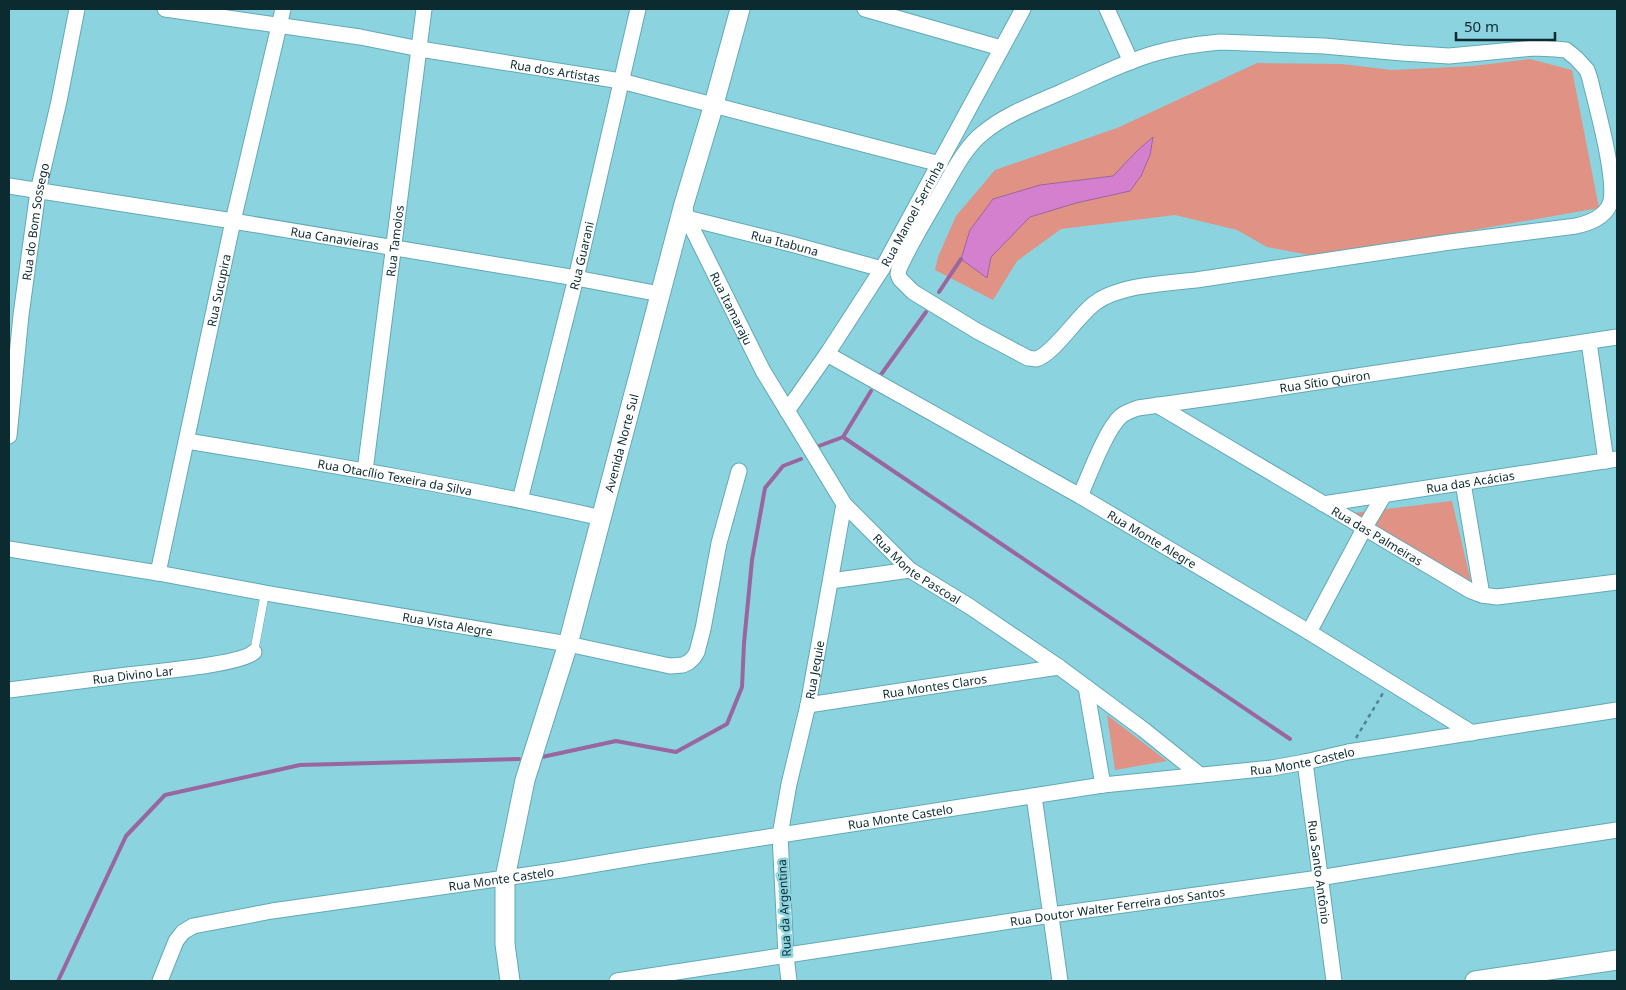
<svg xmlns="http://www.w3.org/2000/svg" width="1626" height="990" font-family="'Noto Sans',sans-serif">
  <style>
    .green { fill: #e09285 }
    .water { fill: #d580ce; stroke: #99669f }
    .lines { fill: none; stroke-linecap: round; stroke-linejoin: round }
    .stream { stroke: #99669f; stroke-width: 4 }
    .service-casing { stroke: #62a9b6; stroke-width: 9 }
    .minor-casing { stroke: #62a9b6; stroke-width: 17 }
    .tertiary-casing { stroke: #62a9b6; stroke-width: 21 }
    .path { stroke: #51868f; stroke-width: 2.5; stroke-dasharray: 4 4; stroke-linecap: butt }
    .service { stroke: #fff; stroke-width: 8 }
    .minor { stroke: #fff; stroke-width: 15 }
    .tertiary { stroke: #fff; stroke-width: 19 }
    .labels { text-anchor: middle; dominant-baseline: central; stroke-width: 5; stroke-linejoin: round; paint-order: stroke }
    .street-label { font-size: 12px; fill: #0c2b30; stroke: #8cd3e0 }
  </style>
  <rect width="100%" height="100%" fill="#8cd3e0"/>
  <g class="green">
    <path d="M 1530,59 L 1572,70 L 1599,208 L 1319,257 L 1267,247 L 1237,230 L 1175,215 L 1061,229 L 1017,261 L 993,300 L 935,270 L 938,257 L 956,216 L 995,170 L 1117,128 L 1257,63 L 1342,64 L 1392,70 L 1473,66 Z"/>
    <path d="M 1452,501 L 1471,582 L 1353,513 Z"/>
    <path d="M 1107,715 L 1167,761 L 1115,770 Z"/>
  </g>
  <path class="water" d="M 1153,137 L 1150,155 L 1141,176 L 1130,191 L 1076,203 L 1030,217 L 991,257 L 987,278 L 961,259 L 970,230 L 993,199 L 1040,185 L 1113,176 L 1138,150 Z"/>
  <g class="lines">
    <g class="stream">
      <path d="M 939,292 L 961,259"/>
      <path d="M 880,376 L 926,312"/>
      <path d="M 843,437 L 1290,739"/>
      <path d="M 819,446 L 843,437 L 871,391"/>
      <path d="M 542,757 L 616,741 L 676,752 L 727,724 L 742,687 L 744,643 L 752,560 L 765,488 L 783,466 L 801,459"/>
      <path d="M 58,981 L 126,836 L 165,795 L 300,765 L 519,759"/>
    </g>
    <g class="service-casing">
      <path id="service" d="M 254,652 L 265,593"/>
    </g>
    <g class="minor-casing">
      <g id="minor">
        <path id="s1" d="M 165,9 L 360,37 L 420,49 L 621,81 L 940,164"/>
        <path d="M 865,9 L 1001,48"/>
        <path d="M 1107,9 L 1131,62"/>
        <path d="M 1220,42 L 1324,46 L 1402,53 L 1449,56 L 1535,48 L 1555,49 L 1566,50 L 1576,58 L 1587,70 L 1590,79 C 1596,105 1618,182 1610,204 C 1604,218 1589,223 1576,226 L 1450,242 L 1196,280 C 1167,283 1119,285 1095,303 C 1079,314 1053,355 1036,359 C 1033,359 1031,358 1028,358 L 977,331 L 913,292 L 900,279 L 898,274 L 899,269 C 911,242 927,217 941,192 C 953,172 965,147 983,133 C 1006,114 1034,104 1061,92 C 1092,79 1123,62 1156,53 C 1177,47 1198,44 1220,42 Z"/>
        <path id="s2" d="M 9,186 L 233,221 L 576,278 L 660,294"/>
        <path id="s3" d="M 684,204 L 687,218 L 763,371 L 844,504 L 910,570 L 969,606 L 1059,667 L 1144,730 L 1200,775"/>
        <path id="s4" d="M 687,218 L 791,244 L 882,269"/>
        <path d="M 1589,342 L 1606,461"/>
        <path id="s5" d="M 827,354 L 1080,496 L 1309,632 L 1472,733"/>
        <path id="s6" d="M 1157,405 L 1471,591 L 1482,595 L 1497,597 L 1617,582"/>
        <path id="s7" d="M 787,411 L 827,354 L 882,269 L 1023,9"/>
        <path id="s8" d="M 9,436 L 21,315 L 38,191 L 59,101 L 77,9"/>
        <path id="s9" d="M 187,441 C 326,464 465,487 602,518"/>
        <path id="s10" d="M 365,471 L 424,9"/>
        <path d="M 1463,483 L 1482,595"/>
        <path id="s11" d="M 1080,496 C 1089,476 1106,429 1121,416 C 1126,412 1132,410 1138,408 L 1238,394 L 1617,337"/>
        <path id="s12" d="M 520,500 L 576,278 L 638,9"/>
        <path id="s13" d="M 1323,504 L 1617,459"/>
        <path id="s14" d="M 9,549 L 158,573 L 265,593 L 568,644 L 670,666 L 683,665 L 689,662 L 694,657 L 697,652 L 703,629 L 719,543 L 739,471"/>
        <path id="s15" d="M 158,573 L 233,221 L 283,9"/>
        <path d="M 831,581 L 910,570"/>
        <path d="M 1309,632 L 1365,527 L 1384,495"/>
        <path d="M 1086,687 L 1103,785"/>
        <path id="s16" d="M 9,690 C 48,685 88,680 127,675 C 150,672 241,665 254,652"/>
        <path id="s17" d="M 808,705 L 1059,667"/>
        <path id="s18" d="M 1305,762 L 1334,981"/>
        <path d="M 1034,796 L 1060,981"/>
        <path id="s19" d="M 160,981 L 176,941 L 183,932 L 193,926 L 272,911 L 561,870 L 645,856 L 1103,785 L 1272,768 L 1305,762 L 1348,752 L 1617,710"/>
        <path id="s20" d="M 617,981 L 1051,915 L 1319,878 L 1532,843 L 1617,830"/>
        <path id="s21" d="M 789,981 L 786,956 L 780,835 L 789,784 L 808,705 L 844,504"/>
      </g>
    </g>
    <g class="tertiary-casing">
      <g id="tertiary">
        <path id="s22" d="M 510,981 L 505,944 L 505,878 L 525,780 L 568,644 L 684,204 L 714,104 L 740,9"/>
        <path d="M 1475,981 L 1617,960"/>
      </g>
    </g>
    <path class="path" d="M 1356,738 L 1383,693"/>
    <use href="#service" class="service"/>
    <use href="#minor" class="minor"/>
    <use href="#tertiary" class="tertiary"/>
  </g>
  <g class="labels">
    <g class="street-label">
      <text stroke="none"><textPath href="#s1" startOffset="395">Rua dos Artistas</textPath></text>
      <text stroke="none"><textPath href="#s7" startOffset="234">Rua Manoel Serrinha</textPath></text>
      <text stroke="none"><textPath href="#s8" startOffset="216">Rua do Bom Sossego</textPath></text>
      <text stroke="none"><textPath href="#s2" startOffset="330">Rua Canavieiras</textPath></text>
      <text stroke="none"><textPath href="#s10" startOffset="232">Rua Tamoios</textPath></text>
      <text stroke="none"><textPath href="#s4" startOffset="101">Rua Itabuna</textPath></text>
      <text stroke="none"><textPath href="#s12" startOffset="252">Rua Guarani</textPath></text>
      <text stroke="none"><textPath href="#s15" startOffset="289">Rua Sucupira</textPath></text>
      <text stroke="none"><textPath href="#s3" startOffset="115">Rua Itamaraju</textPath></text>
      <text stroke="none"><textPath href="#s11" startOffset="298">Rua Sítio Quiron</textPath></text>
      <text stroke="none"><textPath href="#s22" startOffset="554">Avenida Norte Sul</textPath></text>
      <text stroke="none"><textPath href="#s9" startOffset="211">Rua Otacílio Texeira da Silva</textPath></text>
      <text stroke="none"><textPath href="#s13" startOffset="149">Rua das Acácias</textPath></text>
      <text stroke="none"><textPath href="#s6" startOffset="256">Rua das Palmeiras</textPath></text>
      <text stroke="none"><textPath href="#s5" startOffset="374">Rua Monte Alegre</textPath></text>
      <text stroke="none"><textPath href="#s3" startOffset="439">Rua Monte Pascoal</textPath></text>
      <text stroke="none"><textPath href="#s14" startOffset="445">Rua Vista Alegre</textPath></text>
      <text stroke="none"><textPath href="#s21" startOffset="315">Rua Jequie</textPath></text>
      <text stroke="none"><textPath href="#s16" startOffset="125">Rua Divino Lar</textPath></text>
      <text stroke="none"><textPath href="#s17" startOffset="128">Rua Montes Claros</textPath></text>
      <text stroke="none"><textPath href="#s19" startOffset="1188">Rua Monte Castelo</textPath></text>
      <text stroke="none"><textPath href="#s19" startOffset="782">Rua Monte Castelo</textPath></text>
      <text stroke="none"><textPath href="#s18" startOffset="111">Rua Santo Antônio</textPath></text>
      <text stroke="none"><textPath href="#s19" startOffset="378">Rua Monte Castelo</textPath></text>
      <text stroke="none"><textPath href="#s20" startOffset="506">Rua Doutor Walter Ferreira dos Santos</textPath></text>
      <text transform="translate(784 908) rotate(-93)">Rua da Argentina</text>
    </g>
  </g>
  <rect width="1626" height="990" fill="none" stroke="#0c2b30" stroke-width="20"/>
  <path d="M1456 32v8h99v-8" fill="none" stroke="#0c2b30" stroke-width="2.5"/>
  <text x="1464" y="32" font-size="15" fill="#0c2b30" stroke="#8cd3e0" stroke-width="4" paint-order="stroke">50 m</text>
</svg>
